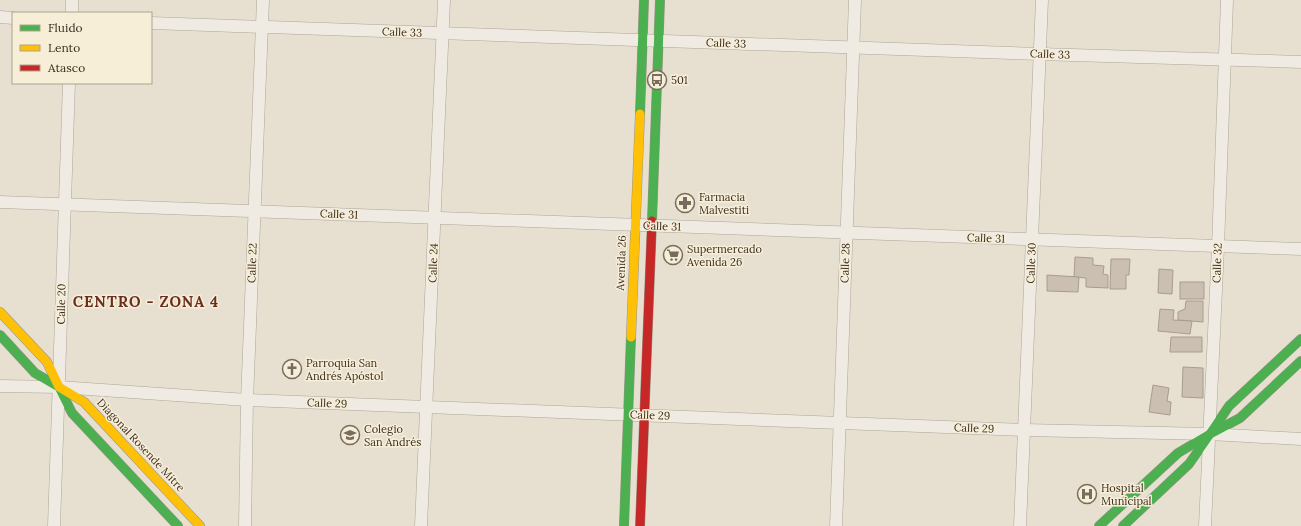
<svg xmlns="http://www.w3.org/2000/svg" width="1301" height="526" font-family="Lora,serif">
  <style>
    .building { fill: #cbbfb2; stroke: #a89c90 }
    .lines { fill: none; stroke-linecap: round; stroke-linejoin: round }
    .street-casing { stroke: #ada599; stroke-width: 13 }
    .fast-casing { stroke: #9c958a; stroke-width: 10 }
    .slow-casing { stroke: #9c958a; stroke-width: 10 }
    .jam-casing { stroke: #9c958a; stroke-width: 10 }
    .street { stroke: #efebe3; stroke-width: 12 }
    .fast { stroke: #4caf50; stroke-width: 9 }
    .slow { stroke: #ffc107; stroke-width: 9 }
    .jam { stroke: #c62828; stroke-width: 9 }
    .labels { text-anchor: middle; dominant-baseline: central; stroke-width: 3; stroke-linejoin: round; paint-order: stroke }
    .street-label { font-size: 11px; fill: #3d2e20; stroke: #f7eed8 }
    .poi-label { font-size: 11px; fill: #3d2e20; stroke: #f7eed8; text-anchor: start }
    .district-label { font-size: 15px; font-weight: bold; letter-spacing: 1px; fill: #6b2e1e; stroke: #f7eed8 }
  </style>
  <rect width="100%" height="100%" fill="#e7e0d1"/>
  <g class="building">
    <path d="M 1075,257 L 1093,258 L 1093,265 L 1104,266 L 1103,274 L 1108,275 L 1108,288 L 1086,287 L 1086,278 L 1074,277 Z"/>
    <path d="M 1111,259 L 1130,259 L 1129,275 L 1126,275 L 1126,289 L 1110,289 Z"/>
    <path d="M 1159,269 L 1173,270 L 1172,294 L 1158,293 Z"/>
    <path d="M 1047,275 L 1079,277 L 1078,292 L 1047,291 Z"/>
    <rect x="1180" y="282" width="24" height="17"/>
    <path d="M 1186,301 L 1203,301 L 1203,322 L 1178,320 L 1178,312 L 1185,309 Z"/>
    <path d="M 1160,309 L 1174,310 L 1173,320 L 1192,321 L 1190,334 L 1158,331 Z"/>
    <path d="M 1171,337 L 1202,337 L 1202,352 L 1170,352 Z"/>
    <path d="M 1183,367 L 1203,368 L 1203,398 L 1182,397 Z"/>
    <path d="M 1153,385 L 1169,388 L 1167,401 L 1171,402 L 1170,415 L 1149,412 Z"/>
  </g>
  <g class="lines">
    <g class="street-casing">
      <g id="street">
        <path d="M 72,13 L 72,0"/>
        <path d="M 0,17 L 13,18"/>
        <path d="M 151,23 L 1039,54 L 1301,62"/>
        <path d="M 0,202 L 1301,249"/>
        <path d="M 0,386 L 59,387 L 247,400 L 1024,430 L 1210,434 L 1301,439"/>
        <path d="M 54,526 L 69,83"/>
        <path d="M 245,526 L 247,400 L 263,0"/>
        <path d="M 421,526 L 444,0"/>
        <path d="M 836,526 L 855,0"/>
        <path d="M 1020,526 L 1042,0"/>
        <path d="M 1205,526 L 1218,247 L 1227,0"/>
      </g>
    </g>
    <g class="fast-casing">
      <g id="fast">
        <path d="M 640,114 L 644,0"/>
        <path d="M 652,221 L 660,0"/>
        <path d="M 0,335 L 35,373 L 59,387 L 72,413 L 178,526"/>
        <path d="M 624,526 L 631,337"/>
        <path d="M 1099,526 L 1178,453 L 1210,434 L 1229,406 L 1301,339"/>
        <path d="M 1123,526 L 1189,464 L 1210,434 L 1240,418 L 1301,361"/>
      </g>
    </g>
    <g class="slow-casing">
      <g id="slow">
        <path d="M 0,312 L 47,362 L 59,387 L 84,402 L 200,526"/>
        <path d="M 631,337 L 640,114"/>
      </g>
    </g>
    <g class="jam-casing">
      <path id="jam" d="M 640,526 L 652,221"/>
    </g>
    <use href="#street" class="street"/>
    <use href="#fast" class="fast"/>
    <use href="#slow" class="slow"/>
    <use href="#jam" class="jam"/>
  </g>
  <defs>
    <g id="bus-ring" transform="scale(1)"><circle r="9.5" fill="#f7eed8" stroke="#786c5e" stroke-width="1.5"/><path d="M-5-6H5V4H4V6H2V4H-2V6H-4V4H-5ZM-3.5-4V0h7V-4ZM-3.5 1.2v1.5H-2V1.2ZM2 1.2v1.5H3.5V1.2Z" fill="#786c5e"/></g>
    <g id="pharmacy-ring" transform="scale(1)"><circle r="9.5" fill="#f7eed8" stroke="#786c5e" stroke-width="1.5"/><path d="M-2-6h4v4h4v4h-4v4h-4v-4h-4v-4h4Z" fill="#786c5e"/></g>
    <g id="supermarket-ring" transform="scale(1)"><circle r="9.5" fill="#f7eed8" stroke="#786c5e" stroke-width="1.5"/><path d="M-6-5.5h2.5l.6 2H6L4.5 2H-2.5L-4.4-4H-6ZM-1.5 3.2a1.3 1.3 0 1 0 .1 0ZM3 3.2a1.3 1.3 0 1 0 .1 0Z" fill="#786c5e"/></g>
    <g id="church-ring" transform="scale(1)"><circle r="9.5" fill="#f7eed8" stroke="#786c5e" stroke-width="1.5"/><path d="M-1.2-6h2.4v3.5h3.3v2.4h-3.3V6h-2.4V-.1h-3.3v-2.4h3.3Z" fill="#786c5e"/></g>
    <g id="school-ring" transform="scale(1)"><circle r="9.5" fill="#f7eed8" stroke="#786c5e" stroke-width="1.5"/><path d="M0-5L7-2L0 1L-7-2ZM-4 1L0 2.5L4 1V4Q0 6-4 4Z" fill="#786c5e"/></g>
    <g id="hospital-ring" transform="scale(1)"><circle r="9.5" fill="#f7eed8" stroke="#786c5e" stroke-width="1.5"/><path d="M-5-5h3v3.5h4V-5h3V5h-3V1.5h-4V5h-3Z" fill="#786c5e"/></g>
  </defs>
  <g fill-rule="evenodd">
    <use href="#bus-ring" x="657" y="80"/>
    <use href="#pharmacy-ring" x="685" y="203"/>
    <use href="#supermarket-ring" x="673" y="255"/>
    <use href="#church-ring" x="292" y="369"/>
    <use href="#school-ring" x="350" y="435"/>
    <use href="#hospital-ring" x="1087" y="494"/>
  </g>
  <g class="labels">
    <g class="street-label">
      <text transform="translate(402 32) rotate(2)">Calle 33</text>
      <text transform="translate(726 43) rotate(2)">Calle 33</text>
      <text transform="translate(1050 54) rotate(2)">Calle 33</text>
      <text transform="translate(339 214) rotate(2)">Calle 31</text>
      <text transform="translate(662 226) rotate(2)">Calle 31</text>
      <text transform="translate(986 238) rotate(2)">Calle 31</text>
      <text transform="translate(252 263) rotate(-88)">Calle 22</text>
      <text transform="translate(433 263) rotate(-88)">Calle 24</text>
      <text transform="translate(621 263) rotate(-88)">Avenida 26</text>
      <text transform="translate(845 263) rotate(-88)">Calle 28</text>
      <text transform="translate(1031 263) rotate(-88)">Calle 30</text>
      <text transform="translate(1217 263) rotate(-88)">Calle 32</text>
      <text transform="translate(61 304) rotate(-89)">Calle 20</text>
      <text transform="translate(327 403) rotate(2)">Calle 29</text>
      <text transform="translate(650 415) rotate(2)">Calle 29</text>
      <text transform="translate(974 428) rotate(2)">Calle 29</text>
      <text transform="translate(141 445) rotate(47)">Diagonal Rosende Mitre</text>
    </g>
    <g class="poi-label">
      <text x="671" y="80">501</text>
      <text x="699" y="197">Farmacia<tspan x="699" dy="13">Malvestiti</tspan></text>
      <text x="687" y="249">Supermercado<tspan x="687" dy="13">Avenida 26</tspan></text>
      <text x="306" y="363">Parroquia San<tspan x="306" dy="13">Andrés Apóstol</tspan></text>
      <text x="364" y="429">Colegio<tspan x="364" dy="13">San Andrés</tspan></text>
      <text x="1101" y="488">Hospital<tspan x="1101" dy="13">Municipal</tspan></text>
    </g>
    <g class="district-label">
      <text x="146" y="301">CENTRO - ZONA 4</text>
    </g>
  </g>
  <rect x="12" y="12" width="140" height="72" fill="#f7eed8" stroke="#ada18e"/>
  <rect x="20" y="25" width="20" height="6" fill="#4caf50" stroke="#ada18e"/>
  <text x="48" y="32" font-size="12" fill="#3d2e20">Fluido</text>
  <rect x="20" y="45" width="20" height="6" fill="#ffc107" stroke="#ada18e"/>
  <text x="48" y="52" font-size="12" fill="#3d2e20">Lento</text>
  <rect x="20" y="65" width="20" height="6" fill="#c62828" stroke="#ada18e"/>
  <text x="48" y="72" font-size="12" fill="#3d2e20">Atasco</text>
</svg>
